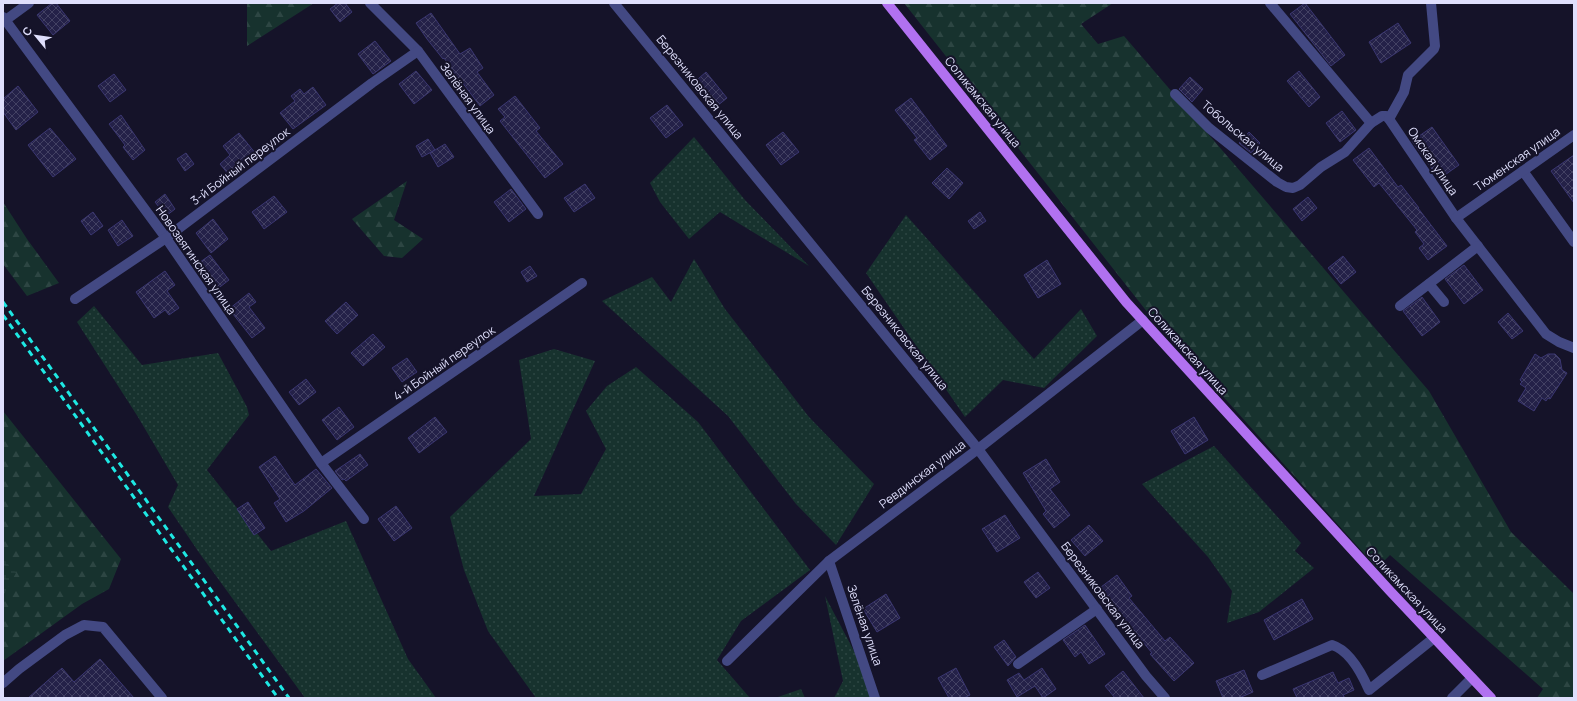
<svg xmlns="http://www.w3.org/2000/svg" width="1577" height="701" font-family="Manrope,sans-serif">
  <style>
    .grass { fill: url(#grass-dots) }
    .forest { fill: url(#forest-firs) }
    .wetland { fill: url(#wetland-marsh) }
    .building { fill: url(#building-cross-hatch); stroke: #3a3671 }
    .lines { fill: none; stroke-linecap: round; stroke-linejoin: round }
    .minor { stroke: #434983; stroke-width: 10 }
    .major { stroke: #b171f0; stroke-width: 10 }
    .rail { stroke: #1ee8e3; stroke-width: 3; stroke-dasharray: 6 5; stroke-linecap: butt }
    .labels { text-anchor: middle; dominant-baseline: central; stroke-width: 4; stroke-linejoin: round; paint-order: stroke }
    .street-label { font-size: 12px; fill: #dfdffc; stroke: #151329 }
  </style>
  <defs>
    <pattern id="grass-dots" width="8" height="8" patternUnits="userSpaceOnUse"><rect width="8" height="8" fill="#17322e"/><path d="M2 2h.1M6 6h.1" fill="none" stroke="#2d4643" stroke-width="1.8" stroke-linecap="round"/></pattern>
    <pattern id="forest-firs" width="22" height="20" patternUnits="userSpaceOnUse"><rect width="22" height="20" fill="#17322e"/><path d="M5 1l3.5 6h-7zM16 11l3.5 6h-7z" fill="#2d4643"/></pattern>
    <pattern id="wetland-marsh" width="20" height="14" patternUnits="userSpaceOnUse"><rect width="20" height="14" fill="#17322e"/><path d="M1 5h8M5 5V1M11 12h8M15 12V8" fill="none" stroke="#2d4643"/></pattern>
    <pattern id="building-cross-hatch" width="8" height="8" patternUnits="userSpaceOnUse"><rect width="8" height="8" fill="#242148"/><path d="M0 0l8 8M0 8l8-8" fill="none" stroke="#434163"/></pattern>
  </defs>
  <rect width="100%" height="100%" fill="#151329"/>
  <g class="grass">
    <path d="M 694,137 L 745,200 L 809,266 L 720,212 L 689,239 L 660,202 L 650,183 Z"/>
    <path d="M 906,215 L 1034,359 L 1081,309 L 1097,336 L 1044,388 L 1003,380 L 965,417 L 866,273 Z"/>
    <path d="M 694,259 L 725,309 L 809,417 L 874,484 L 836,545 L 796,504 L 728,416 L 602,301 L 652,277 L 671,302 Z"/>
    <path d="M 94,306 L 142,365 L 218,353 L 247,407 L 249,415 L 207,470 L 271,551 L 346,521 L 408,659 L 436,698 L 305,698 L 200,554 L 168,507 L 178,485 L 138,417 L 77,322 Z"/>
    <path d="M 554,349 L 595,361 L 534,496 L 581,494 L 606,449 L 586,411 L 607,386 L 636,367 L 698,422 L 810,570 L 741,621 L 717,660 L 750,698 L 536,698 L 488,631 L 464,570 L 450,517 L 531,439 L 519,360 Z"/>
    <path d="M 1214,446 L 1301,543 L 1295,551 L 1314,568 L 1259,612 L 1227,623 L 1232,591 L 1208,557 L 1142,484 Z"/>
    <path d="M 825,596 L 865,672 L 875,698 L 834,698 L 843,681 Z"/>
    <path d="M 801,689 L 805,698 L 775,698 Z"/>
  </g>
  <g class="forest">
    <path d="M 247,3 L 314,3 L 247,46 Z"/>
    <path d="M 904,3 L 1113,3 L 1081,24 L 1098,44 L 1124,36 L 1429,391 L 1511,532 L 1574,594 L 1574,698 L 1537,698 L 1543,689 L 1390,555 L 1377,568 L 1148,313 Z"/>
    <path d="M 407,181 L 394,220 L 423,239 L 402,258 L 384,256 L 352,219 Z"/>
    <path d="M 3,202 L 27,239 L 59,283 L 27,296 L 3,264 Z"/>
    <path d="M 3,411 L 121,559 L 109,589 L 82,604 L 3,661 Z"/>
  </g>
  <path class="wetland" d="M 3,559 L 16,573 L 3,596 Z"/>
  <g class="building">
    <path d="M 52,3 L 56,3 L 70,21 L 53,35 L 37,15 Z"/>
    <path d="M 338,3 L 345,3 L 352,12 L 340,22 L 330,9 Z"/>
    <path d="M 1305,3 L 1345,55 L 1331,66 L 1290,14 Z"/>
    <path d="M 431,13 L 460,54 L 470,48 L 483,68 L 477,72 L 494,95 L 480,106 L 462,82 L 461,83 L 444,58 L 443,59 L 427,39 L 416,23 Z"/>
    <path d="M 1398,23 L 1411,43 L 1381,63 L 1369,42 Z"/>
    <path d="M 375,41 L 391,61 L 373,74 L 358,54 Z"/>
    <path d="M 416,71 L 432,90 L 414,104 L 399,84 Z"/>
    <path d="M 1299,71 L 1320,97 L 1309,107 L 1287,81 Z"/>
    <path d="M 706,72 L 727,98 L 712,110 L 691,85 Z"/>
    <path d="M 114,74 L 126,90 L 110,102 L 98,86 Z"/>
    <path d="M 1190,77 L 1203,89 L 1192,102 L 1179,89 Z"/>
    <path d="M 18,86 L 38,112 L 16,130 L 3,112 L 3,99 Z"/>
    <path d="M 313,87 L 326,105 L 293,129 L 280,113 L 295,101 L 291,96 L 300,89 L 304,94 Z"/>
    <path d="M 515,96 L 540,128 L 536,131 L 563,164 L 545,178 L 500,121 L 505,117 L 498,109 Z"/>
    <path d="M 911,98 L 947,146 L 930,160 L 914,140 L 917,138 L 895,110 Z"/>
    <path d="M 667,105 L 683,125 L 666,138 L 650,118 Z"/>
    <path d="M 1342,111 L 1356,130 L 1340,142 L 1326,123 Z"/>
    <path d="M 121,115 L 145,150 L 133,160 L 123,147 L 125,145 L 109,124 Z"/>
    <path d="M 1432,127 L 1459,165 L 1439,179 L 1412,141 Z"/>
    <path d="M 50,128 L 76,159 L 53,177 L 28,145 Z"/>
    <path d="M 783,132 L 799,152 L 781,165 L 766,145 Z"/>
    <path d="M 1249,132 L 1260,143 L 1251,153 L 1239,143 Z"/>
    <path d="M 239,133 L 256,154 L 229,175 L 220,164 L 230,155 L 223,146 Z"/>
    <path d="M 428,139 L 435,150 L 422,157 L 416,146 Z"/>
    <path d="M 445,144 L 454,157 L 438,167 L 430,153 Z"/>
    <path d="M 1369,148 L 1398,187 L 1401,185 L 1419,208 L 1418,208 L 1447,246 L 1428,260 L 1419,248 L 1424,244 L 1415,232 L 1417,230 L 1379,183 L 1374,187 L 1353,160 Z"/>
    <path d="M 186,153 L 194,164 L 185,171 L 177,159 Z"/>
    <path d="M 1574,155 L 1574,203 L 1551,171 Z"/>
    <path d="M 947,168 L 963,183 L 949,199 L 932,183 Z"/>
    <path d="M 585,184 L 595,198 L 574,212 L 564,198 Z"/>
    <path d="M 511,189 L 526,209 L 509,222 L 494,202 Z"/>
    <path d="M 165,194 L 175,209 L 166,216 L 155,202 Z"/>
    <path d="M 274,196 L 287,212 L 264,229 L 252,212 Z"/>
    <path d="M 1308,197 L 1317,208 L 1302,221 L 1293,209 Z"/>
    <path d="M 93,212 L 103,226 L 91,235 L 81,221 Z"/>
    <path d="M 980,212 L 986,221 L 974,229 L 968,221 Z"/>
    <path d="M 213,219 L 228,239 L 211,253 L 196,233 Z"/>
    <path d="M 122,220 L 133,236 L 118,246 L 108,230 Z"/>
    <path d="M 210,255 L 229,280 L 216,290 L 196,265 Z"/>
    <path d="M 1343,256 L 1356,272 L 1341,284 L 1328,268 Z"/>
    <path d="M 1047,260 L 1061,284 L 1038,298 L 1024,275 Z"/>
    <path d="M 1464,265 L 1483,290 L 1464,304 L 1445,279 Z"/>
    <path d="M 530,266 L 537,276 L 527,282 L 521,272 Z"/>
    <path d="M 165,271 L 175,285 L 167,291 L 179,308 L 169,315 L 165,310 L 154,318 L 136,292 Z"/>
    <path d="M 249,293 L 256,302 L 249,307 L 265,328 L 252,338 L 229,309 Z"/>
    <path d="M 1422,297 L 1440,322 L 1422,336 L 1403,311 Z"/>
    <path d="M 346,302 L 358,315 L 337,334 L 325,321 Z"/>
    <path d="M 1508,313 L 1523,331 L 1512,339 L 1498,322 Z"/>
    <path d="M 373,334 L 385,347 L 363,366 L 351,353 Z"/>
    <path d="M 1535,354 L 1541,358 L 1548,354 L 1555,354 L 1560,359 L 1562,370 L 1567,373 L 1550,399 L 1548,398 L 1546,401 L 1542,398 L 1534,411 L 1518,401 L 1526,388 L 1520,384 L 1522,382 L 1520,380 Z"/>
    <path d="M 407,358 L 417,372 L 402,382 L 392,368 Z"/>
    <path d="M 306,379 L 316,392 L 299,405 L 289,392 Z"/>
    <path d="M 339,407 L 354,427 L 337,440 L 322,420 Z"/>
    <path d="M 435,417 L 447,432 L 419,453 L 408,438 Z"/>
    <path d="M 1194,417 L 1208,440 L 1185,454 L 1171,431 Z"/>
    <path d="M 360,454 L 368,465 L 346,481 L 344,479 L 342,480 L 335,471 Z"/>
    <path d="M 275,456 L 295,485 L 316,469 L 332,488 L 304,511 L 286,522 L 274,503 L 280,499 L 259,467 Z"/>
    <path d="M 1046,459 L 1060,482 L 1050,489 L 1070,515 L 1054,528 L 1043,514 L 1046,511 L 1023,473 Z"/>
    <path d="M 248,502 L 265,528 L 254,535 L 237,509 Z"/>
    <path d="M 396,506 L 412,528 L 394,541 L 378,519 Z"/>
    <path d="M 1005,515 L 1020,538 L 997,552 L 982,529 Z"/>
    <path d="M 1089,525 L 1103,541 L 1085,556 L 1071,540 Z"/>
    <path d="M 1038,572 L 1050,588 L 1036,598 L 1024,582 Z"/>
    <path d="M 1117,575 L 1132,596 L 1129,598 L 1165,641 L 1170,637 L 1194,663 L 1174,681 L 1150,654 L 1152,653 L 1125,620 L 1101,587 Z"/>
    <path d="M 886,594 L 900,618 L 877,632 L 863,609 Z"/>
    <path d="M 1302,599 L 1313,619 L 1274,640 L 1264,620 Z"/>
    <path d="M 1085,625 L 1105,654 L 1089,664 L 1081,652 L 1075,657 L 1063,640 Z"/>
    <path d="M 1004,640 L 1016,657 L 1008,666 L 994,647 Z"/>
    <path d="M 100,659 L 134,698 L 28,698 L 62,668 L 74,682 Z"/>
    <path d="M 956,668 L 970,695 L 964,698 L 949,698 L 938,678 Z"/>
    <path d="M 1042,668 L 1056,689 L 1043,698 L 1035,686 L 1017,697 L 1007,680 L 1019,673 L 1024,680 Z"/>
    <path d="M 1244,670 L 1253,692 L 1239,698 L 1223,698 L 1216,681 Z"/>
    <path d="M 1123,671 L 1144,698 L 1115,698 L 1105,686 Z"/>
    <path d="M 1333,672 L 1338,683 L 1349,678 L 1354,690 L 1343,695 L 1345,698 L 1297,698 L 1293,689 Z"/>
  </g>
  <g class="lines">
    <g class="minor">
      <path d="M 370,3 L 418,51 L 538,214"/>
      <path d="M 614,3 L 978,449 L 1146,676 L 1165,698"/>
      <path d="M 1270,3 L 1371,123 L 1382,116 L 1386,116 L 1389,119 L 1456,218 L 1546,334 L 1559,342 L 1574,348"/>
      <path d="M 3,17 L 166,238 L 321,463 L 364,519"/>
      <path d="M 3,22 L 29,3"/>
      <path d="M 1175,94 L 1209,128 L 1277,182 L 1286,187 L 1293,188 L 1300,185 L 1321,167 L 1345,152 L 1371,123"/>
      <path d="M 1389,119 L 1404,92 L 1408,75 L 1434,49 L 1435,46 L 1431,3"/>
      <path d="M 1523,171 L 1574,242"/>
      <path d="M 1456,218 L 1574,135"/>
      <path d="M 1429,284 L 1444,302"/>
      <path d="M 75,299 L 166,238 L 372,83 L 418,51"/>
      <path d="M 1400,306 L 1478,246"/>
      <path d="M 321,463 L 582,283"/>
      <path d="M 829,561 L 875,698"/>
      <path d="M 727,661 L 829,561 L 978,449 L 1143,320"/>
      <path d="M 1018,664 L 1097,609"/>
      <path d="M 1262,675 L 1332,645 C 1349,650 1362,674 1369,690 L 1434,638"/>
      <path d="M 3,683 L 19,669 L 65,635 L 84,625 L 103,627 L 162,698"/>
      <path d="M 1452,698 L 1472,678"/>
    </g>
    <path class="major" d="M 887,3 L 1126,302 L 1390,591 L 1491,698"/>
    <g class="rail">
      <path d="M 3,302 L 289,698"/>
      <path d="M 3,315 L 278,698"/>
    </g>
  </g>
  <g class="labels">
    <g class="street-label">
      <text transform="translate(700 87) rotate(51)">Березниковская улица</text>
      <text transform="translate(468 98) rotate(54)">Зелёная улица</text>
      <text transform="translate(983 102) rotate(51)">Соликамская улица</text>
      <text transform="translate(1243 136) rotate(40)">Тобольская улица</text>
      <text transform="translate(1517 159) rotate(-35)">Тюменская улица</text>
      <text transform="translate(1433 161) rotate(56)">Омская улица</text>
      <text transform="translate(240 166) rotate(-37)">3-й Бойный переулок</text>
      <text transform="translate(196 260) rotate(55)">Новозвягинская улица</text>
      <text transform="translate(905 338) rotate(51)">Березниковская улица</text>
      <text transform="translate(1188 351) rotate(48)">Соликамская улица</text>
      <text transform="translate(444 363) rotate(-35)">4-й Бойный переулок</text>
      <text transform="translate(922 474) rotate(-37)">Ревдинская улица</text>
      <text transform="translate(1407 590) rotate(47)">Соликамская улица</text>
      <text transform="translate(1103 595) rotate(53)">Березниковская улица</text>
      <text transform="translate(865 625) rotate(71)">Зелёная улица</text>
    </g>
  </g>
  <rect width="1577" height="701" fill="none" stroke="#dfdffc" stroke-width="8"/>
  <g transform="translate(36 36) rotate(299)" stroke="#151329" stroke-width="3" paint-order="stroke">
  <path d="M0-3L7 15L0 10L-7 15Z" fill="#dfdffc"/>
  <text y="-6" font-size="11" font-weight="bold" text-anchor="middle" fill="#dfdffc">С</text>
  </g>
</svg>
